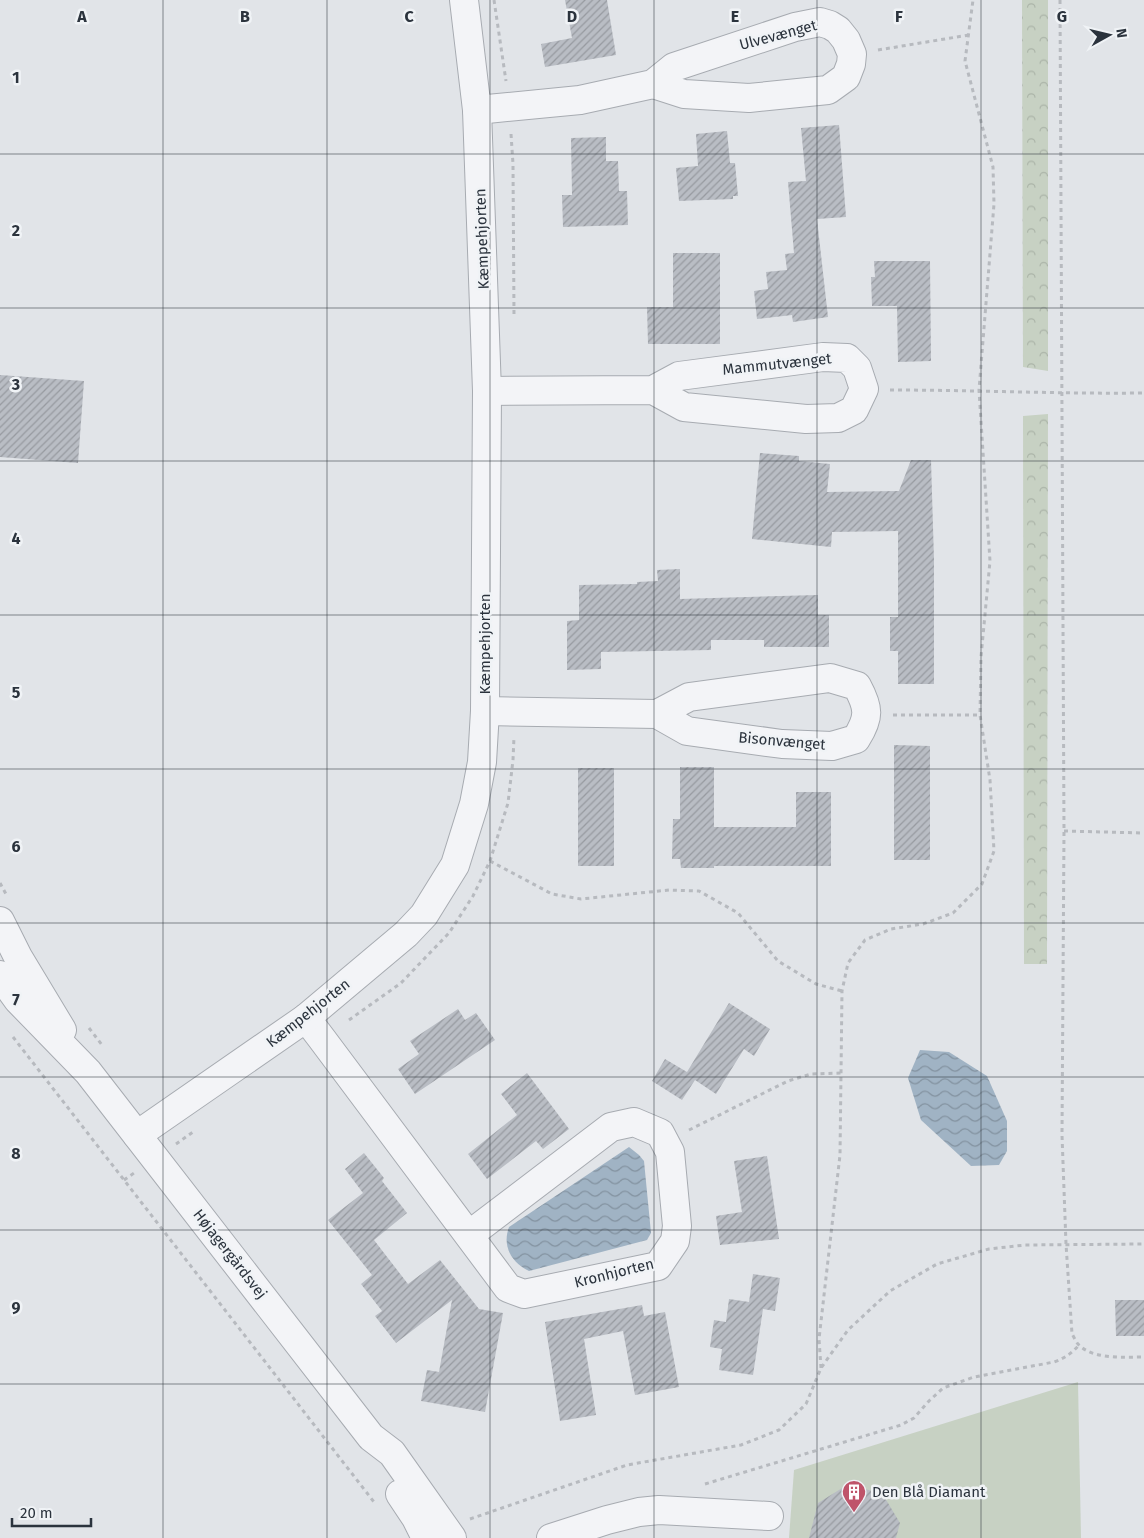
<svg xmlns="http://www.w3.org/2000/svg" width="1144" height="1538" font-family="'Fira Sans',sans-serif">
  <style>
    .grass { fill: #c7d1c3 }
    .forest { fill: url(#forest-crowns) }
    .water { fill: url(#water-waves) }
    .building { fill: url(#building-hatch) }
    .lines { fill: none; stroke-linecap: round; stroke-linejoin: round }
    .minor-casing { stroke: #a7abb1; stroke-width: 30 }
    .path { stroke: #b7babf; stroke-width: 3; stroke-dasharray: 4 4; stroke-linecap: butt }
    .minor { stroke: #f3f4f7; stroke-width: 28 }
    .grid { fill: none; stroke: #2b333d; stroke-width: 1; stroke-opacity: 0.55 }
    .labels { text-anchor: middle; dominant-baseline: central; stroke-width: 5; stroke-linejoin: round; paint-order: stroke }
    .street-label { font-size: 15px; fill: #2b333d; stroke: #f0f3f6 }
    .poi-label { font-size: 15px; fill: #2b333d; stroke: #f0f3f6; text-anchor: start }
    .grid-label { font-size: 16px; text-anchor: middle; font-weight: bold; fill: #2b333d; stroke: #f0f3f6; stroke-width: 5; stroke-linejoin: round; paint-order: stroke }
  </style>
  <defs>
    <pattern id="forest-crowns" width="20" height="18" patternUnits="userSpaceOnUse" patternTransform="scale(1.25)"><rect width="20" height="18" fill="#c7d1c3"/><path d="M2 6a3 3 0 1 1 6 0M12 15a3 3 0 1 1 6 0" fill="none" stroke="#abb4a8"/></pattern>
    <pattern id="water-waves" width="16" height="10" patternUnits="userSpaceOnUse" patternTransform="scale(1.25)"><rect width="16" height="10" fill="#a0b3c4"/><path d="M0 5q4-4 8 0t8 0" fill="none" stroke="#8392a0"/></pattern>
    <pattern id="building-hatch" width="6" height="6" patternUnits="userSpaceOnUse" patternTransform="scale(1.25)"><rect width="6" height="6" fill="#b9bdc4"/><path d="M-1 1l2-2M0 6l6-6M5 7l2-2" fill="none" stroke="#979aa0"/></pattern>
  </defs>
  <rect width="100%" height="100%" fill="#e1e4e8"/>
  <path class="grass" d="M 1078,1382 L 1081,1538 L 789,1538 L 794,1470 Z"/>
  <g class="forest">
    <path d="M 1022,0 L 1048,0 L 1048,371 L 1023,367 Z"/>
    <path d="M 1048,414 L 1047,964 L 1024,964 L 1023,416 Z"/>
  </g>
  <g class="water">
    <path d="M 920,1050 L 949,1052 L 987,1076 L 1007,1121 L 1007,1151 L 999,1165 L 971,1166 L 921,1120 L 908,1078 Z"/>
    <path d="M 629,1147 L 639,1155 L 644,1161 L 651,1233 L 647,1240 L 529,1271 C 511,1262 502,1246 509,1227 Z"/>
  </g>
  <g class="building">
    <path d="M 565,0 L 607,0 L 616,55 L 545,67 L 541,44 L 572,38 Z"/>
    <path d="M 839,125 L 846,217 L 817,219 L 828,317 L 793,322 L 792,315 L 757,319 L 754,291 L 768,289 L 766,272 L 787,270 L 785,254 L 794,253 L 788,182 L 806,181 L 801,128 Z"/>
    <path d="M 727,131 L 730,163 L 735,163 L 738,196 L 733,196 L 733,199 L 679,201 L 676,168 L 698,166 L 696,134 Z"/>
    <path d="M 606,137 L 606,161 L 618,161 L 619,191 L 627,191 L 628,225 L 563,227 L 562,195 L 572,195 L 571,138 Z"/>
    <path d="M 673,253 L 720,253 L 720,344 L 648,344 L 647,307 L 673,307 Z"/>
    <path d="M 874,261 L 930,261 L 931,361 L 898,362 L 897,306 L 872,306 L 871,277 L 875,277 Z"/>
    <path d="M 0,375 L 84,381 L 78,463 L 0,457 Z"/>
    <path d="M 760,453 L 799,456 L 799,461 L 830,464 L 827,492 L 899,491 L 911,460 L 931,460 L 934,560 L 934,684 L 898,684 L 898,651 L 890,651 L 890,617 L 898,617 L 898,531 L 832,532 L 831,547 L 752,539 Z"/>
    <path d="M 680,569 L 680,599 L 818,595 L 818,615 L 829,615 L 829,647 L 764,647 L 764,640 L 711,640 L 711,650 L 601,652 L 601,669 L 567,670 L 567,621 L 579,620 L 579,585 L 637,584 L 637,582 L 658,581 L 657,570 Z"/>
    <path d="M 894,745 L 930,746 L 930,860 L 894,860 Z"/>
    <path d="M 680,767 L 714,767 L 714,827 L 796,827 L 796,792 L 831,792 L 831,866 L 714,866 L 714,868 L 681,868 L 680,859 L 672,859 L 673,819 L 680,819 Z"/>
    <rect x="578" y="768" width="36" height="98"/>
    <path d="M 729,1003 L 770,1029 L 754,1056 L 744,1049 L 716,1094 L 695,1080 L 682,1100 L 652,1081 L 665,1059 L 687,1072 Z"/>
    <path d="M 458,1009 L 465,1020 L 476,1013 L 495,1040 L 415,1094 L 398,1069 L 419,1054 L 410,1041 Z"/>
    <path d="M 527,1073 L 569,1129 L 543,1149 L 536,1141 L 487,1179 L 468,1154 L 517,1115 L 501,1094 Z"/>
    <path d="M 364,1153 L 384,1178 L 382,1181 L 407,1213 L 374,1240 L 408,1284 L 440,1260 L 479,1309 L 503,1313 L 485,1412 L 421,1401 L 427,1370 L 439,1372 L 452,1300 L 396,1343 L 375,1316 L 382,1311 L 361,1284 L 372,1275 L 328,1220 L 363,1193 L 345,1169 Z"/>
    <path d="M 767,1156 L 779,1239 L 720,1245 L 716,1216 L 742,1212 L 734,1161 Z"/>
    <path d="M 753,1274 L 780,1278 L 775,1311 L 763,1309 L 753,1375 L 719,1370 L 722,1349 L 710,1347 L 714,1320 L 726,1322 L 729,1299 L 749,1302 Z"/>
    <path d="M 1115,1300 L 1144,1300 L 1144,1336 L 1116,1336 Z"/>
    <path d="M 642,1305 L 644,1316 L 665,1312 L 679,1387 L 635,1395 L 623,1331 L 584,1339 L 596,1415 L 560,1421 L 545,1322 Z"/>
    <path d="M 847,1485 L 882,1493 L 900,1523 L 896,1538 L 809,1538 L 818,1503 Z"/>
  </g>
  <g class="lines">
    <g class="minor-casing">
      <g id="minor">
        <path d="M 477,110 L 580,100 L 653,84 L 684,94 L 749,98 L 828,90 L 846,77 L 851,64 L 852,54 L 846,40 L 838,30 L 830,25 L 820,22 L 795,27 L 674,67 L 653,84"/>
        <path d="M 487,391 L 653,390 L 684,407 L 806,419 L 838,418 L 854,410 L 864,389 L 857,368 L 847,358 L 823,357 L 679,376 L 653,390"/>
        <path d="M 485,711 L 657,714 L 687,731 L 782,744 L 832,746 L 856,739 C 870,717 869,708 857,686 L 830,678 L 689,697 L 657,714"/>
        <path d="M 0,921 L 18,957 L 62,1030"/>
        <path d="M 0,975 L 18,1000 L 88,1072 L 371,1437 L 392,1453 L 452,1538"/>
        <path d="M 306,1018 L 322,1039 L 508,1288 L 524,1294 L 658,1266 L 675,1241 L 677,1226 L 670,1152 L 660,1133 L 634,1122 L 611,1127 L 469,1235"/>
        <path d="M 137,1135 L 306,1018 L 406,934 L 424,915 L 455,865 L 474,804 L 482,762 L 485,711 L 487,391 L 477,110 L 464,0"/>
        <path d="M 400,1494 L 416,1518 L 426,1538"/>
        <path d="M 551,1538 L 607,1520 L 639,1512 L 659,1510 L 769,1516"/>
      </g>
    </g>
    <g class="path">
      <path d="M 494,0 L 506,81"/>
      <path d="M 1060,0 L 1064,831 L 1062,1135 L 1066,1244 L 1072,1334 C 1074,1337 1076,1342 1078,1344 C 1092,1360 1125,1357 1144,1357"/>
      <path d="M 878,50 L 969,35"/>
      <path d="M 511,134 L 513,164 L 514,315"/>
      <path d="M 890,390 C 975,390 1059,394 1144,393"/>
      <path d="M 893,715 L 980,715"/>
      <path d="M 1064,831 L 1144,833"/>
      <path d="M 490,861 L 552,894 L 581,899 L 669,890 L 699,891 L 738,913 L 778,961 L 816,984 L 842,991"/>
      <path d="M 0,883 L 7,896"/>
      <path d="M 349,1020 L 401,983 L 449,933 L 473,896 L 490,861 L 508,803 L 513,760 L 514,737"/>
      <path d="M 89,1028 L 102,1045"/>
      <path d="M 13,1037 L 374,1502"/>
      <path d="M 689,1130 L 788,1081 L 811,1074 L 841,1073"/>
      <path d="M 176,1144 L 193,1132"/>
      <path d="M 124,1180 L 134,1173"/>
      <path d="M 821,1368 L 819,1339 L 840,1155 L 842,991 L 848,963 L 865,940 L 891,929 L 923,924 L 953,913 L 982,884 L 994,851 L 990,780 L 980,715 L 981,657 L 990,561 L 979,390 L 994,204 L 993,167 L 965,61 L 973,0"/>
      <path d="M 705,1484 L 901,1425 L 914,1418 L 929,1401 L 943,1388 L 974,1377 L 1054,1362 C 1065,1358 1071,1354 1079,1345"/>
      <path d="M 470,1519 L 627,1465 L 741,1445 L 779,1430 L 806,1404 L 821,1368 L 848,1330 L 890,1291 L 937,1264 L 989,1249 L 1025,1245 L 1144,1244"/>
    </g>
    <use href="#minor" class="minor"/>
  </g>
  <path class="grid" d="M 163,0 L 163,1538M 327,0 L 327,1538M 490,0 L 490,1538M 654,0 L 654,1538M 817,0 L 817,1538M 981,0 L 981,1538M 0,154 L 1144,154M 0,308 L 1144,308M 0,461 L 1144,461M 0,615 L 1144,615M 0,769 L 1144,769M 0,923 L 1144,923M 0,1077 L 1144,1077M 0,1230 L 1144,1230M 0,1384 L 1144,1384"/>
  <defs>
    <g id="building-pin" transform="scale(1.25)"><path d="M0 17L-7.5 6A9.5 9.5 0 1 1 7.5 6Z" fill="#bf546a" stroke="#f0f3f6"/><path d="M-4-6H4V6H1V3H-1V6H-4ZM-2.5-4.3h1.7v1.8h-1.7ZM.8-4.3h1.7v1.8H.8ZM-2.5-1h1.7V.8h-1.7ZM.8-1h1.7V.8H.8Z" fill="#fff"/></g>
  </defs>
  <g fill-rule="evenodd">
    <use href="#building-pin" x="854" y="1492"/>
  </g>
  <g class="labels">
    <g class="street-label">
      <text transform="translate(778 35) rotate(-15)">Ulvevænget</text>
      <text transform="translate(482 239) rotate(-92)">Kæmpehjorten</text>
      <text transform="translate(777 364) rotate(-6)">Mammutvænget</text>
      <text transform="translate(485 644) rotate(-90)">Kæmpehjorten</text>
      <text transform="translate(782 741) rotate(5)">Bisonvænget</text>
      <text transform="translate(308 1013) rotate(-38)">Kæmpehjorten</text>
      <text transform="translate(230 1254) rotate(52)">Højagergårdsvej</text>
      <text transform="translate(614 1273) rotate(-14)">Kronhjorten</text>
    </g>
    <g class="poi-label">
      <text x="872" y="1492">Den Blå Diamant</text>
    </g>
  </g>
  <g class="grid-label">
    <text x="82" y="22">A</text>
    <text x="245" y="22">B</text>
    <text x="409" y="22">C</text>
    <text x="572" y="22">D</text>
    <text x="735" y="22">E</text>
    <text x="899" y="22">F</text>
    <text x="1062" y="22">G</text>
    <text x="16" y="83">1</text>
    <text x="16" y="236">2</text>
    <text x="16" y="390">3</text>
    <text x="16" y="544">4</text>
    <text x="16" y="698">5</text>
    <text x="16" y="852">6</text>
    <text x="16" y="1005">7</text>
    <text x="16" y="1159">8</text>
    <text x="16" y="1313">9</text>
  </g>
  <g transform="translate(1109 35) rotate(82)" stroke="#f0f3f6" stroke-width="4" paint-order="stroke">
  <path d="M0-4L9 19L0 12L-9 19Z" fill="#2b333d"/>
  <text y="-8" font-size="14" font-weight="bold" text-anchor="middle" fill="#2b333d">N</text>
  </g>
  <path d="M12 1518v8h79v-8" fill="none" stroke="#2b333d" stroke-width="2.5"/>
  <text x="20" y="1518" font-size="15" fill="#2b333d" stroke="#f0f3f6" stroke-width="4" paint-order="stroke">20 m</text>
</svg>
